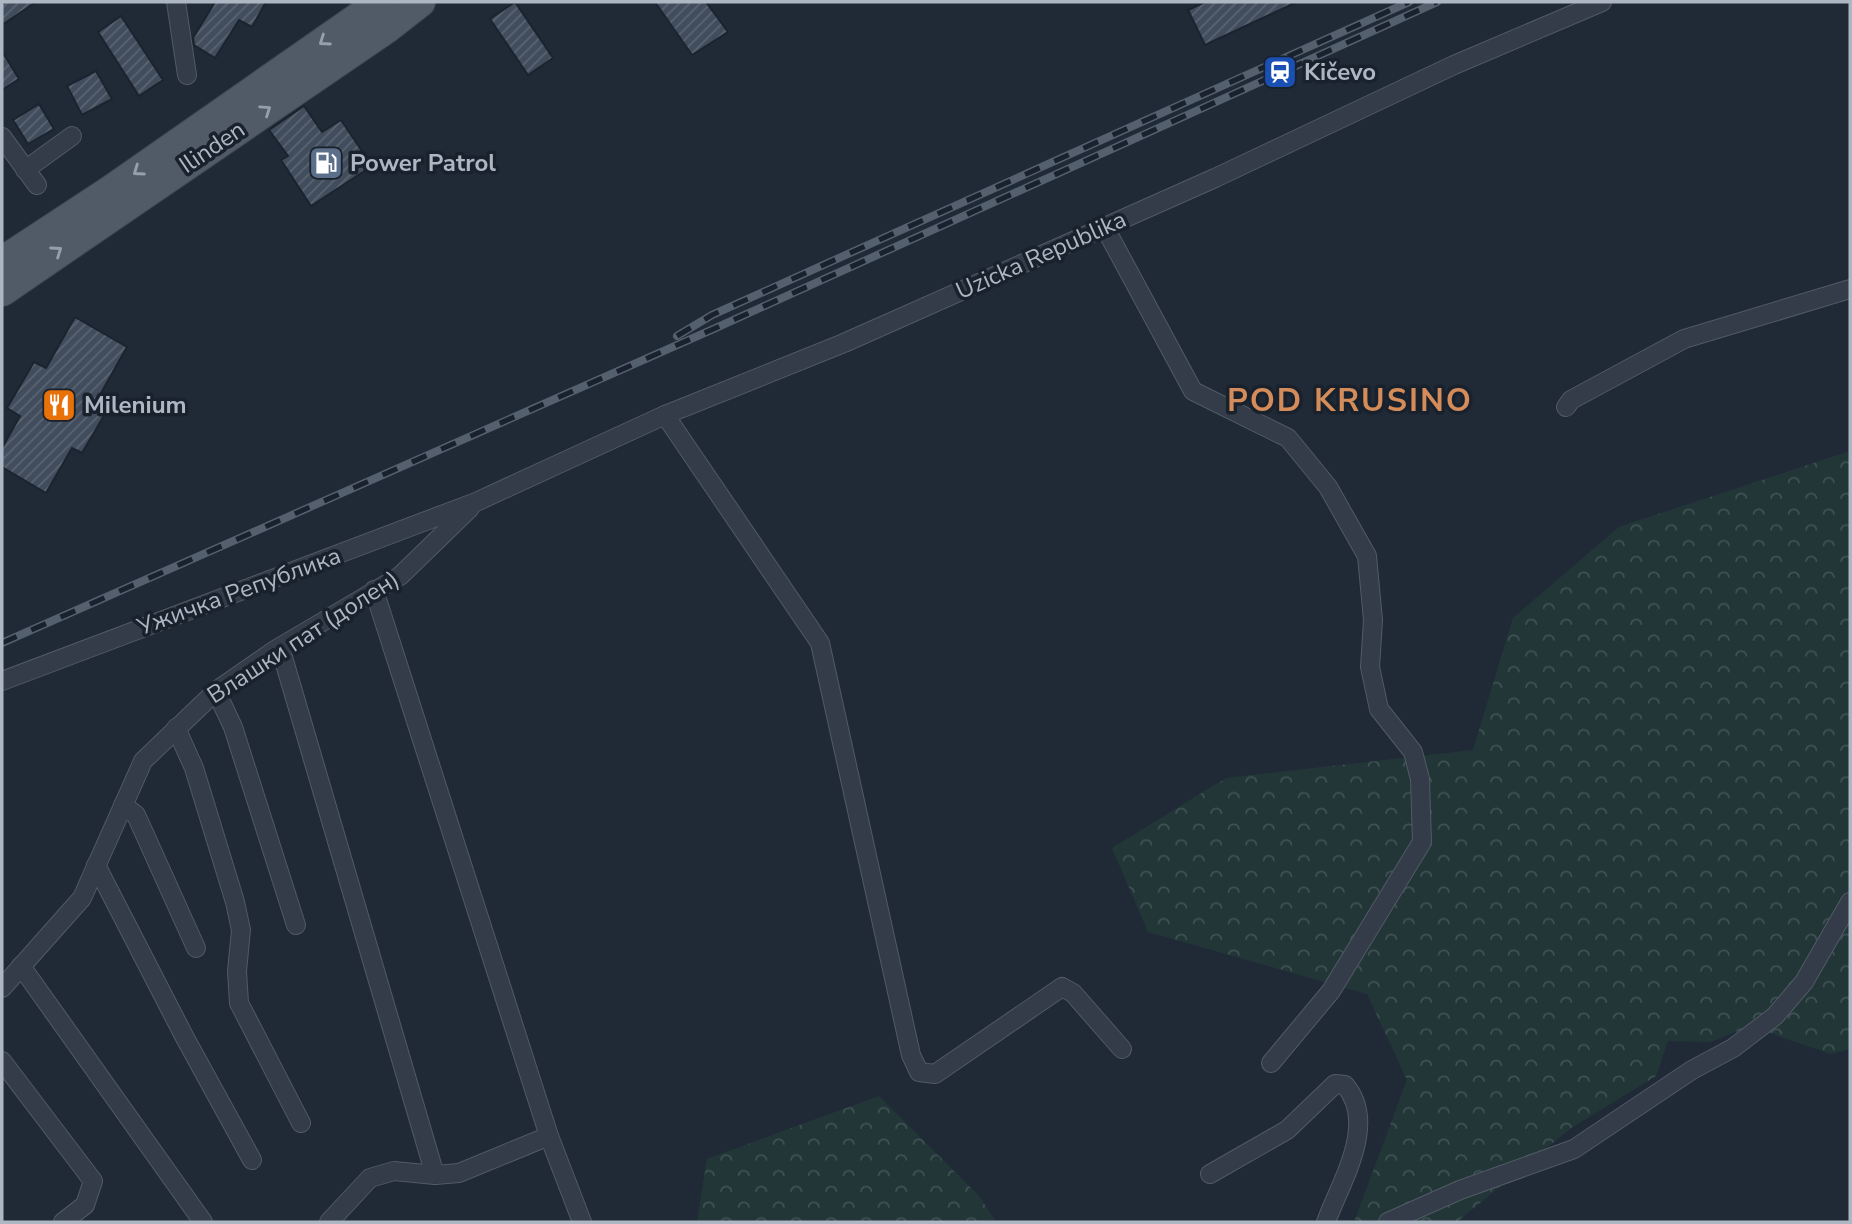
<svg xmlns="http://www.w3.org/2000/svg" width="1852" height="1224" font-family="'Nunito Sans',sans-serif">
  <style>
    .forest { fill: url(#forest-crowns) }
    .building { fill: url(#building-hatch); stroke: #1b232e; stroke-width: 2 }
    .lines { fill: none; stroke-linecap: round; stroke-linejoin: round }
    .minor-casing { stroke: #515a65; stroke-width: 20 }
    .primary-casing { stroke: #3d4551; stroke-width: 32 }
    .minor { stroke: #333c48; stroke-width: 18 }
    .primary { stroke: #515b68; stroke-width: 30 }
    .rail-casing { stroke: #55606f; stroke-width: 8 }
    .rail { stroke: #19212c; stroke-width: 5; stroke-dasharray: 16; stroke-linecap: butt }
    .oneway { stroke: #96a0ad }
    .labels { text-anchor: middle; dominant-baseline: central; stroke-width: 7; stroke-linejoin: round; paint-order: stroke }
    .poi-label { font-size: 24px; font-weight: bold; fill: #adb7c4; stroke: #19212c; text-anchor: start }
    .street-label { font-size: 24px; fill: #adb7c4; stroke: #19212c }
    .district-label { font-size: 32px; font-weight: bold; letter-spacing: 2px; fill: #d38c5a; stroke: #19212c }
  </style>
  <defs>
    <pattern id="forest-crowns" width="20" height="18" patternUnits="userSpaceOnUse" patternTransform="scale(1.75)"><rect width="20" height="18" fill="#223638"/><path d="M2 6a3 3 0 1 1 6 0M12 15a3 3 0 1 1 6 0" fill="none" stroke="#3f5153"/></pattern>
    <pattern id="building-hatch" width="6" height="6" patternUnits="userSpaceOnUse" patternTransform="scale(1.75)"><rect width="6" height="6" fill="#414d5c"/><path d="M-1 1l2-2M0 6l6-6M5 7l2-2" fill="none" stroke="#5a6472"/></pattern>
  </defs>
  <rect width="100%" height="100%" fill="#202a37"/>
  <g class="forest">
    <path d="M 1850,451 L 1850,1049 L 1831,1054 L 1750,1026 L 1711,1042 L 1668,1041 L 1656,1076 L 1571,1128 L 1457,1222 L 1354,1222 L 1407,1080 L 1367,994 L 1148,932 L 1112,848 L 1226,778 L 1473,750 L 1513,618 L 1619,527 Z"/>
    <path d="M 879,1096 L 979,1196 L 996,1222 L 697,1222 L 707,1159 Z"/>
  </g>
  <g class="building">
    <path d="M 2,2 L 36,2 L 2,25 Z"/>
    <path d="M 215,2 L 266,2 L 252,27 L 239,20 L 215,58 L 194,45 L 193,38 Z"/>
    <path d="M 515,2 L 553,58 L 528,75 L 490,19 Z"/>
    <path d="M 655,2 L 706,2 L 728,32 L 692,55 Z"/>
    <path d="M 1205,2 L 1297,2 L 1205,45 L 1188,10 Z"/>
    <path d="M 121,16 L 163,80 L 139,96 L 98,32 Z"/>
    <path d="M 2,51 L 19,79 L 2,90 Z"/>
    <path d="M 96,71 L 112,99 L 82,115 L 67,86 Z"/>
    <path d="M 39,104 L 54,129 L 28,144 L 13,120 Z"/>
    <path d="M 304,106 L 322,132 L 341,120 L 372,166 L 311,206 L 281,160 L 288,156 L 269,130 Z"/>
    <path d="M 75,317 L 127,347 L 100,395 L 112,402 L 82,453 L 72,448 L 46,493 L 2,467 L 2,448 L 20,416 L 7,408 L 34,362 L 46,368 Z"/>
  </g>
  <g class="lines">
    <g class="minor-casing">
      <g id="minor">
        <path d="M 176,2 L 187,75"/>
        <path d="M 2,137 L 37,185"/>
        <path d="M 25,170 L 72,136"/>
        <path d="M 1104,226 L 1193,391 L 1288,438 L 1328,487 L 1367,556 L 1373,620 L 1370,667 L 1379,709 L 1413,752 L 1420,779 L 1422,842 L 1331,991 L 1271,1063"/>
        <path d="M 1566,407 L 1571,400 L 1684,339 L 1850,289"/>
        <path d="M 665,415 L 820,643 L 911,1055 L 919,1072 L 935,1074 L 1062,987 L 1073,993 L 1122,1049"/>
        <path d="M 374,590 L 549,1136 L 582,1222"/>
        <path d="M 280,647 L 435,1175"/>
        <path d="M 2,681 L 476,502 L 665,415 L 844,343 L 1215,178 L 1454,65 L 1602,2"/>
        <path d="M 216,691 L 233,727 L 296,925"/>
        <path d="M 176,728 L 194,768 L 235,902 L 241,930 L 237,971 L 239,1003 L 301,1123"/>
        <path d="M 123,805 L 136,815 L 196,948"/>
        <path d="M 96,865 L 184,1036 L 252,1160"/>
        <path d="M 21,966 L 203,1222"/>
        <path d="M 2,988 L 82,898 L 143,761 L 216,691 L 275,650 L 400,576 L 470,508"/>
        <path d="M 2,1061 L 93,1181 L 85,1205 L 63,1222"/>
        <path d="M 1210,1174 L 1287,1130 L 1335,1084 L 1345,1085 C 1378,1124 1341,1181 1326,1222"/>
        <path d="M 329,1222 L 370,1178 L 394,1171 L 435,1175 L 459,1173 L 549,1136"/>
        <path d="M 1388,1222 L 1460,1190 L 1574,1149 L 1692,1070 L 1733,1048 L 1775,1016 L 1804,982 L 1850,902"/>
      </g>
    </g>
    <g class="primary-casing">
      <g id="primary">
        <path d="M 2,262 L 110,191 L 381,2"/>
        <path d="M 2,291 L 388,27 L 420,2"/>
      </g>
    </g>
    <use href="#minor" class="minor"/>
    <use href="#primary" class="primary"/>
    <g class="rail-casing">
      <g id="rail">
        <path d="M 677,336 L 712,315 L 1409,2"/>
        <path d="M 2,643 L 718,327 L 1437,2"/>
      </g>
    </g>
    <use href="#rail" class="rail"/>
  </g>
  <defs><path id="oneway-chevron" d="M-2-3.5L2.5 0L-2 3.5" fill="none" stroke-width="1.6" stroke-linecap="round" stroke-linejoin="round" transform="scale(1.75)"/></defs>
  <g class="oneway">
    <use href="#oneway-chevron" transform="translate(324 41) rotate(145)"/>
    <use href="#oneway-chevron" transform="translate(266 110) rotate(-34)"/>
    <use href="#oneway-chevron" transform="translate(138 171) rotate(145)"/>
    <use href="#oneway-chevron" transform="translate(57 251) rotate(-35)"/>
  </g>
  <defs>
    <g id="station-square" transform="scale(1.75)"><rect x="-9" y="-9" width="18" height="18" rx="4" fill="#1a4fb4" stroke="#19212c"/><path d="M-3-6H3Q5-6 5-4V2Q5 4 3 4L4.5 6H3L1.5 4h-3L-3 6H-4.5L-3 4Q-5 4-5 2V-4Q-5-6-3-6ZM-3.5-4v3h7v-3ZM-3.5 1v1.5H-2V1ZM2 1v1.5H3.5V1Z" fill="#fff"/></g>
    <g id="fuel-square" transform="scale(1.75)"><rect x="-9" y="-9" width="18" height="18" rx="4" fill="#5c6f8a" stroke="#19212c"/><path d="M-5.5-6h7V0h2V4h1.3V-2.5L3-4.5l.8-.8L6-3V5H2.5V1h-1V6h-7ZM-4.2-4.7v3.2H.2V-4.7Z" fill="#fff"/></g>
    <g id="restaurant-square" transform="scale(1.75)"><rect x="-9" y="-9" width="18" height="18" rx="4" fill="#e8710a" stroke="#19212c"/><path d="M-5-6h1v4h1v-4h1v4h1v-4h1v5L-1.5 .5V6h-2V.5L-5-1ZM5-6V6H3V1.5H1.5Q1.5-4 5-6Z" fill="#fff"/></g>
  </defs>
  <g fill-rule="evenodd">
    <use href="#station-square" x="1280" y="72"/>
    <use href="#fuel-square" x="326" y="163"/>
    <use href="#restaurant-square" x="59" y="405"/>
  </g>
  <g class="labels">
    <g class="poi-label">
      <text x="1304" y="72">Kičevo</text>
      <text x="350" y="163">Power Patrol</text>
      <text x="84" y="405">Milenium</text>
    </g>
    <g class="street-label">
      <text transform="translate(212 147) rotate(-34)">Ilinden</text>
      <text transform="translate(1041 255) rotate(-24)">Uzicka Republika</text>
      <text transform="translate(239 591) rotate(-20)">Ужичка Република</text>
      <text transform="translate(303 637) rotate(-33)">Влашки пат (долен)</text>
    </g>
    <g class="district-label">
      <text x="1350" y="400">POD KRUSINO</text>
    </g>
  </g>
  <rect width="1852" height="1224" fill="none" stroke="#adb7c4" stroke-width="7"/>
</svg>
